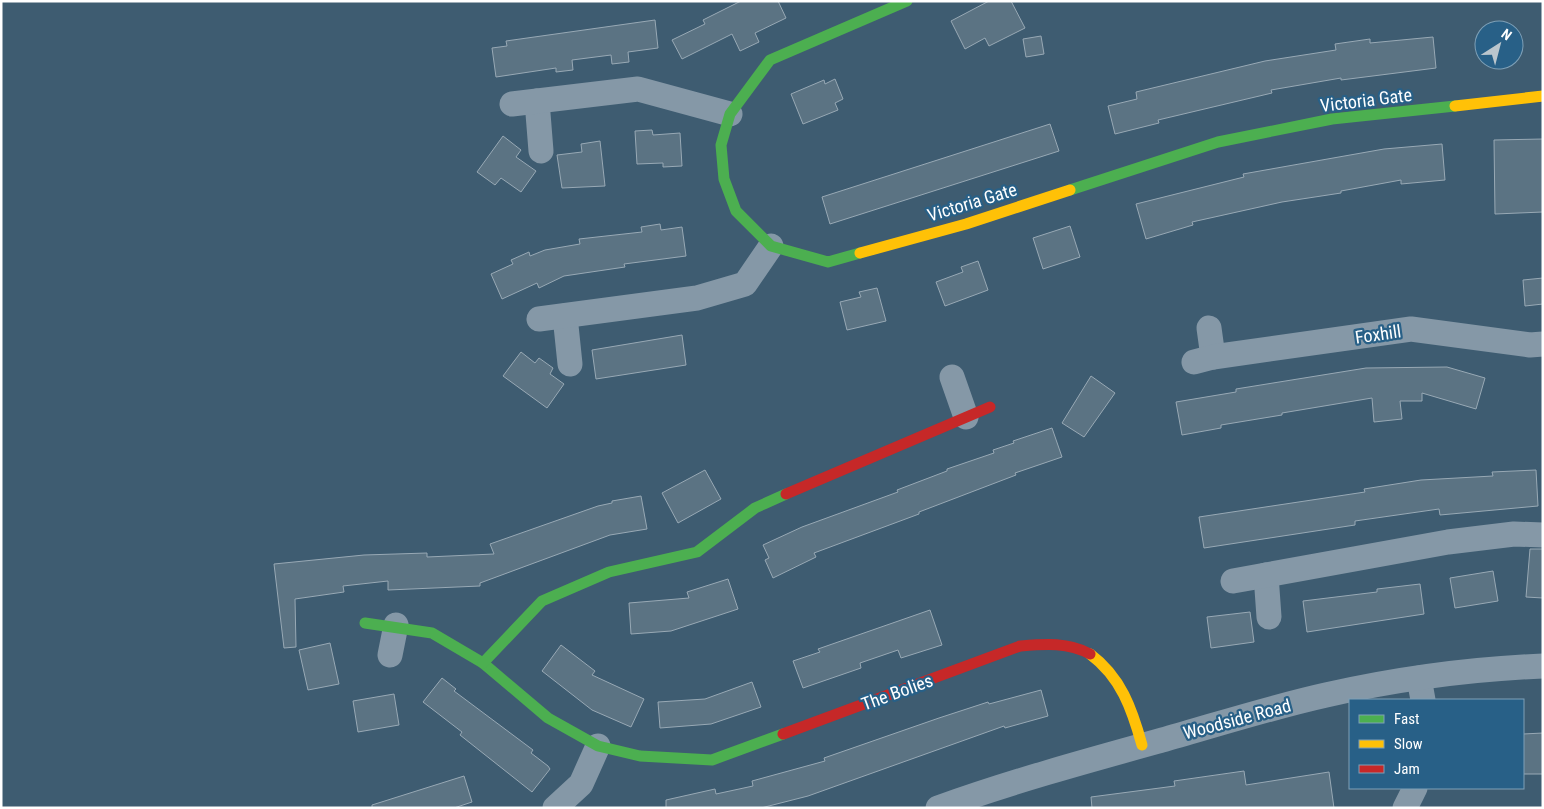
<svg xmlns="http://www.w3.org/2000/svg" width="1544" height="809" font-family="'Roboto Condensed',sans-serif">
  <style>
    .building { fill: #5b7383; stroke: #98a9b5 }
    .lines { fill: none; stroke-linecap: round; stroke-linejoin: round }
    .street { stroke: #8598a7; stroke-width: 25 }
    .fast { stroke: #4caf50; stroke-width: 11 }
    .slow { stroke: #ffc107; stroke-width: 11 }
    .jam { stroke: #c62828; stroke-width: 11 }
    .labels { text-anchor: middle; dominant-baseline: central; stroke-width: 4.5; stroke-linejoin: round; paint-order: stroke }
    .street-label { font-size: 18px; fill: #fff; stroke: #286087 }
  </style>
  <rect width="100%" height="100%" fill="#3e5c71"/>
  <g class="building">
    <path d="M 741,1 L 778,1 L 786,18 L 755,33 L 759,42 L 740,51 L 732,34 L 682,59 L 672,40 L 705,24 L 703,20 Z"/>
    <path d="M 989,1 L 1011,1 L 1025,28 L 989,46 L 985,38 L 965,49 L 951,21 Z"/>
    <path d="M 655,20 L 658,48 L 628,52 L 629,62 L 612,64 L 611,55 L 572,60 L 573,70 L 556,72 L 556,68 L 496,77 L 492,48 L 507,46 L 506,41 Z"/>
    <path d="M 1041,36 L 1044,54 L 1026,57 L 1023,39 Z"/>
    <path d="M 1433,37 L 1436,68 L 1341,80 L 1341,78 L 1271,90 L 1272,93 L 1158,120 L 1159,123 L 1115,134 L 1108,106 L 1137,99 L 1136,92 L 1265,61 L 1336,50 L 1335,44 L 1370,39 L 1370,43 Z"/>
    <path d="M 835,79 L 843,99 L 835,103 L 838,110 L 803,124 L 791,94 L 824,80 L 825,84 Z"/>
    <path d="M 1050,124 L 1059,151 L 830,224 L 822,197 Z"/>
    <path d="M 652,130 L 653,135 L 680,133 L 682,166 L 663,167 L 663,163 L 637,164 L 635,131 Z"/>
    <path d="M 503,136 L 521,150 L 516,157 L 536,171 L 521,192 L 501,178 L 495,185 L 477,172 Z"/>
    <path d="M 1543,139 L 1543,212 L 1495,214 L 1494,140 Z"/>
    <path d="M 600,141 L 605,186 L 562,188 L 557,155 L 582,152 L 581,144 Z"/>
    <path d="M 1442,144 L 1445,180 L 1401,184 L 1401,180 L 1341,191 L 1341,193 L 1282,202 L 1192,222 L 1193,225 L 1146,239 L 1136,204 L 1244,177 L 1243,174 L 1384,149 Z"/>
    <path d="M 660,224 L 661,230 L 682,227 L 686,256 L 624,264 L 625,267 L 564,276 L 539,288 L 537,283 L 502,299 L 491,274 L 513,264 L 511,260 L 529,252 L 530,256 L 545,250 L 580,244 L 579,239 L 642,232 L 641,227 Z"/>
    <path d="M 1070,226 L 1080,257 L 1043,269 L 1033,238 Z"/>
    <path d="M 978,261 L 988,290 L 945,306 L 936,282 L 963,272 L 961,267 Z"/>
    <path d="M 1543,278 L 1543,304 L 1525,306 L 1523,280 Z"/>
    <path d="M 877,288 L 886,321 L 847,330 L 840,302 L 861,297 L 859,292 Z"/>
    <path d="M 682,335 L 686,365 L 596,379 L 592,350 Z"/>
    <path d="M 521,352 L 535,363 L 539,358 L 553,368 L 550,374 L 564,384 L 547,408 L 503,376 Z"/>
    <path d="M 1447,367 L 1485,378 L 1476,409 L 1422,393 L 1422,401 L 1400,401 L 1402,419 L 1374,422 L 1372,398 L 1282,413 L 1282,415 L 1221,425 L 1221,428 L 1182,435 L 1176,402 L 1236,392 L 1236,389 L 1366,368 Z"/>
    <path d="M 1091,376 L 1115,393 L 1084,437 L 1062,423 Z"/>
    <path d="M 1052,428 L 1062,457 L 1015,473 L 1016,475 L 919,512 L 919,514 L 814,553 L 816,557 L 773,578 L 765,560 L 769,558 L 763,545 L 802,527 L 898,492 L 897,490 L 947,471 L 947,469 L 994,453 L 993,450 L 1014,443 L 1013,441 Z"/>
    <path d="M 705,470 L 721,499 L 678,523 L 662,493 Z"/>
    <path d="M 1536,470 L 1538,506 L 1440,515 L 1439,509 L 1355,521 L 1355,525 L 1204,548 L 1199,517 L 1365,492 L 1364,489 L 1421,480 L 1493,476 L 1492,472 Z"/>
    <path d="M 641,496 L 647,529 L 610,535 L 480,583 L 480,586 L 388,590 L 388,581 L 343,586 L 344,592 L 295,599 L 296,647 L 284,648 L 274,564 L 364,555 L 427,553 L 427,557 L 494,554 L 490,544 L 598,506 L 612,503 L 612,501 Z"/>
    <path d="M 1530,549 L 1543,549 L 1543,598 L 1526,597 Z"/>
    <path d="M 1493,571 L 1498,601 L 1455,608 L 1450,578 Z"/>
    <path d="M 728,579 L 738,609 L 671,631 L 631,634 L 629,603 L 689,598 L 687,592 Z"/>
    <path d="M 1420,584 L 1424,614 L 1307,632 L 1303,601 L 1377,592 L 1377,589 Z"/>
    <path d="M 930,610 L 942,645 L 901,658 L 898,650 L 860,663 L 861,668 L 803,688 L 793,661 L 820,652 L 818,649 Z"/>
    <path d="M 1250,612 L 1254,642 L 1211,648 L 1207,617 Z"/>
    <path d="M 330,643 L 339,684 L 308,690 L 299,650 Z"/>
    <path d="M 561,645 L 595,671 L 592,675 L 644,699 L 631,727 L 592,710 L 542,671 Z"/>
    <path d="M 442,678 L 456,689 L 454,691 L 533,750 L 531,753 L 548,766 L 550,769 L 532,792 L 460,735 L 462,732 L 423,702 Z"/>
    <path d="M 752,682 L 761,707 L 711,724 L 660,728 L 658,702 L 705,699 Z"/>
    <path d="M 1041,690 L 1048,716 L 1005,728 L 1004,726 L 808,796 L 761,808 L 666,808 L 666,800 L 715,789 L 716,794 L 753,786 L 752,781 L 825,761 L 824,758 L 939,718 L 988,702 L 989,704 Z"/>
    <path d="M 394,694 L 399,725 L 358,732 L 353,701 Z"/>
    <path d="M 1543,733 L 1543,774 L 1523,774 L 1523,734 Z"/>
    <path d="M 1244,771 L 1246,785 L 1329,772 L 1334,808 L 1092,808 L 1091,797 L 1175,786 L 1174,781 Z"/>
    <path d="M 464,776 L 472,802 L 454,808 L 372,808 L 372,805 Z"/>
  </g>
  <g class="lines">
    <g class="street">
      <path d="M 537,101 L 541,151"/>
      <path d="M 512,104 L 638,89 L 730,114"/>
      <path d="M 565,316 L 570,364"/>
      <path d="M 539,319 L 697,298 L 745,284 L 771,246"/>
      <path d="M 1209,328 L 1213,357"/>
      <path d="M 1194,362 L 1213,357 L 1411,329 L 1530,345 L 1543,344"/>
      <path d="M 952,377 L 966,417"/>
      <path d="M 1266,575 L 1269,617"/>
      <path d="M 1233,581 L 1448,542 L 1514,534 L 1543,535"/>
      <path d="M 390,655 L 396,625"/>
      <path d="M 1419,678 L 1423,700"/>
      <path d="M 555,808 L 581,784 L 598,746"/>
      <path d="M 938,808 C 1013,781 1090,760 1166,739 C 1219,724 1272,707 1326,695 C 1397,679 1470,669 1543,666"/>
      <path d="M 1405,808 L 1415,788"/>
    </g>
    <g class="fast">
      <path d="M 1070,190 L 1218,142 L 1332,119 L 1455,106"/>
      <path d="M 860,253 L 828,262 L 771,246 L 736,211 L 724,179 L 721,145 L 730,114 L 770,60 L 907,1"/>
      <path d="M 365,623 L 432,633 L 483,663 L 548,718 L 598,746 L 640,756 L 712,760 L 783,734"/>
      <path d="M 483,663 L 542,601 L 609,572 L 697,552 L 755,508 L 786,494"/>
    </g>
    <g class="slow">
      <path d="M 1455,106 L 1543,96"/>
      <path d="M 860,253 L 966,224 L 1070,190"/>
      <path d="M 1090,654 C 1121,677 1132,709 1142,745"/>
    </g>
    <g class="jam">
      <path d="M 786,494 L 990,407"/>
      <path d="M 783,734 L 1020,646 C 1045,644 1068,642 1090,654"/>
    </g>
  </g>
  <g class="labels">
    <g class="street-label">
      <text transform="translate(1366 100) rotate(-7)">Victoria Gate</text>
      <text transform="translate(972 202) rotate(-17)">Victoria Gate</text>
      <text transform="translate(1378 334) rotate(-8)">Foxhill</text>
      <text transform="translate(897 692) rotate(-20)">The Bolies</text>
      <text transform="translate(1237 719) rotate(-15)">Woodside Road</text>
    </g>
  </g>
  <rect width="1544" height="809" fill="none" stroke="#ffffff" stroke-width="5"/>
  <rect x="1349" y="699" width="175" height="90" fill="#286087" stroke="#7ea0b7"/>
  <rect x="1359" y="715" width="25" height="8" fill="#4caf50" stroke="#7ea0b7"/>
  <text x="1394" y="724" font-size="15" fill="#ffffff">Fast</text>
  <rect x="1359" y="740" width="25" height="8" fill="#ffc107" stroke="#7ea0b7"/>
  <text x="1394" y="749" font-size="15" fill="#ffffff">Slow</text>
  <rect x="1359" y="765" width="25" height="8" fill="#c62828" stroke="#7ea0b7"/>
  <text x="1394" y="774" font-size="15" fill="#ffffff">Jam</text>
  <g transform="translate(1499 45) rotate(36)"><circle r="24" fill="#286087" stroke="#7ea0b7"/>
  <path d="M0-4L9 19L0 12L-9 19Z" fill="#bbc6cd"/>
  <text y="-8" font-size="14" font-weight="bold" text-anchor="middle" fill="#ffffff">N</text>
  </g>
</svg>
